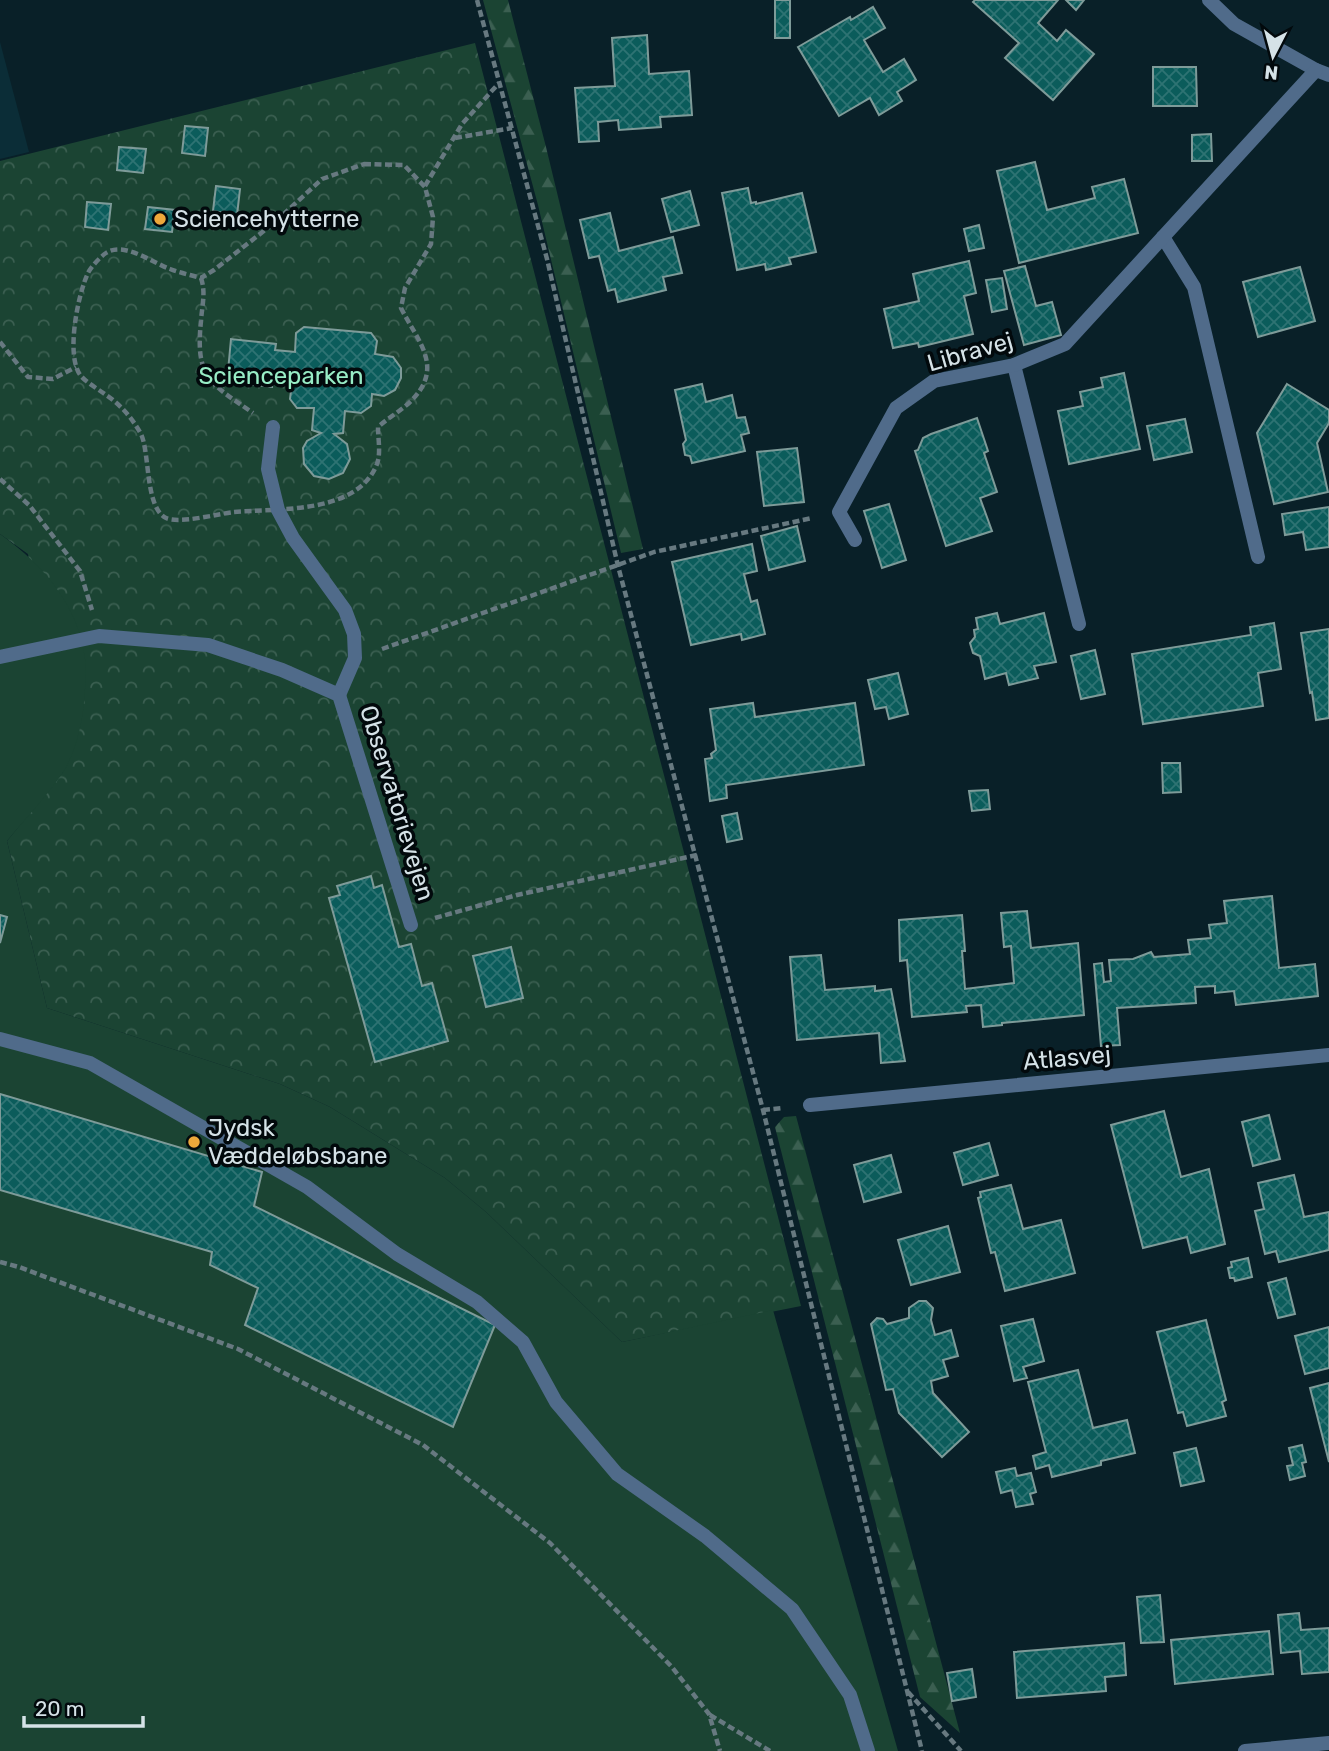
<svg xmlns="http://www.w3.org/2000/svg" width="1329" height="1751" font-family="Rubik,sans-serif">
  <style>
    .built { fill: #0b2d37 }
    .forest { fill: url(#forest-firs) }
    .park { fill: url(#park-crowns) }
    .pitch { fill: #1b4433 }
    .building { fill: url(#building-cross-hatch); stroke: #7e9b99; stroke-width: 2 }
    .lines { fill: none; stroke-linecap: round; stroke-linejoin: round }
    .path { stroke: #677980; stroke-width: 4.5; stroke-dasharray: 7 3.5; stroke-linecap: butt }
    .lane { stroke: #506b8a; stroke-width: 14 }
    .street { stroke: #506b8a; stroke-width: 14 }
    .poi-dot { fill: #eda83b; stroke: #02090c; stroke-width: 2.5 }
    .labels { text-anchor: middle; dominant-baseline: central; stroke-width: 7; stroke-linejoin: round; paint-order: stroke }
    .poi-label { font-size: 24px; fill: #d5e2e7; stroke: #02090c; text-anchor: start }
    .street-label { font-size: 24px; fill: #d5e2e7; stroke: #02090c }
    .park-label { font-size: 24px; fill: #98edc6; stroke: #02090c }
  </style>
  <defs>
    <pattern id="forest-firs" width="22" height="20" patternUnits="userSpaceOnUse" patternTransform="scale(1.75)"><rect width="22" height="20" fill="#1b4433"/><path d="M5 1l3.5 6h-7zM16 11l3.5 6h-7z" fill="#3b5f51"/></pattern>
    <pattern id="park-crowns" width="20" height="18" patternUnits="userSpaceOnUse" patternTransform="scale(1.75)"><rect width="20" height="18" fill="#1b4433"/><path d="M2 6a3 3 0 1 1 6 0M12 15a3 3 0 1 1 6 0" fill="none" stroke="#3b5f51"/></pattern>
    <pattern id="building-cross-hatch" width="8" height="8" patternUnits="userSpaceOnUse" patternTransform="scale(1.75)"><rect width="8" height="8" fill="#0b5c5b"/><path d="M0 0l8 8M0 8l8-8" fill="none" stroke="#2e7373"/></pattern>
  </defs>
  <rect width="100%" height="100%" fill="#092028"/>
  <path class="built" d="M 0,42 L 29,152 L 0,159 Z"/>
  <g class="forest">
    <path d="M 483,0 L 508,0 L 546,147 L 643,549 L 621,553 L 538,205 Z"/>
    <path d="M 796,1116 L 960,1733 L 920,1697 L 775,1127 L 784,1117 Z"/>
  </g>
  <path class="park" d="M 475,43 L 801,1306 L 622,1342 L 486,1212 L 445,1178 L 330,1107 L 280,1084 L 47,1008 L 7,841 L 63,772 L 28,554 L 0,534 L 0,161 Z"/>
  <path class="pitch" d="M 0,534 C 42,564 79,605 85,659 C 87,673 85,688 84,702 C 82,725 75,754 62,774 C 46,797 25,819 7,841 L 47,1008 L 280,1084 L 330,1107 L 445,1178 L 486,1212 L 622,1342 L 773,1310 L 898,1751 L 0,1751 Z"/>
  <g class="building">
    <rect x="775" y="0" width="15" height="38"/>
    <path d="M 975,0 L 1058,0 L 1038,23 L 1057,41 L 1066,30 L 1094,54 L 1053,100 L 1005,58 L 1019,43 L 973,2 Z"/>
    <path d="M 1066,0 L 1084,0 L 1076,10 Z"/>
    <path d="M 873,7 L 885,28 L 864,40 L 883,72 L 904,59 L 916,80 L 897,92 L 902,101 L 879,115 L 870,98 L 839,116 L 798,47 L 850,17 L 851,20 Z"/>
    <path d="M 647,35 L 649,74 L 689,71 L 692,115 L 660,117 L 661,127 L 619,130 L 618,120 L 598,122 L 599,141 L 579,142 L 575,88 L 615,86 L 612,38 Z"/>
    <path d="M 1153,67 L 1196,67 L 1197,106 L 1153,106 Z"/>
    <path d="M 185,126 L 208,128 L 205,156 L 182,153 Z"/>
    <path d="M 1211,134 L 1212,161 L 1192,161 L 1192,135 Z"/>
    <path d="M 119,147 L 146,149 L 143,173 L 117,170 Z"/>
    <path d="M 1035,162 L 1047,210 L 1095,198 L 1092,187 L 1124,179 L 1138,233 L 1019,263 L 997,171 Z"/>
    <path d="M 216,186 L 240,189 L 237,215 L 213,211 Z"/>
    <path d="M 748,188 L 751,203 L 756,202 L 756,204 L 802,193 L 816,252 L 789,258 L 791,264 L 766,270 L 765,264 L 737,270 L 722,193 Z"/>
    <path d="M 690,191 L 699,225 L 671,232 L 662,199 Z"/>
    <path d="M 87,202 L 111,204 L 108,230 L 85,227 Z"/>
    <path d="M 148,207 L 175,210 L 172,232 L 145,229 Z"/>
    <path d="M 610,213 L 619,251 L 673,237 L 682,273 L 663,277 L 666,290 L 618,302 L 615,289 L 608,291 L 599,256 L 589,258 L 580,220 Z"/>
    <path d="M 979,225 L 984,248 L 969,251 L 964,229 Z"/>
    <path d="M 969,261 L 976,293 L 964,296 L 973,334 L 919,347 L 918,343 L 893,348 L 884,309 L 919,301 L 913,274 Z"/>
    <path d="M 1025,266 L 1036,306 L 1052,302 L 1061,335 L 1024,345 L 1004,271 Z"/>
    <path d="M 1300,267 L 1315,321 L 1258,337 L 1243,282 Z"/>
    <path d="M 1002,278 L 1007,309 L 992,312 L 986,280 Z"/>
    <path d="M 304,327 L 371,333 L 377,341 L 375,354 L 393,357 L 401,368 L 401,378 L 395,390 L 384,396 L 372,394 L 371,406 L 361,413 L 345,411 L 343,433 L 334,434 L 347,444 L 350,459 L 343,473 L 329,479 L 314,476 L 304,464 L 303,448 L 307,441 L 321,433 L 312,430 L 314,408 L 297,408 L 290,399 L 292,383 L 272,381 L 272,387 L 227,382 L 231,339 L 276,344 L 275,350 L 295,352 L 296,333 Z"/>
    <path d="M 1124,373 L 1140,449 L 1069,464 L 1058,411 L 1083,406 L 1080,392 L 1103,387 L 1101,378 Z"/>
    <path d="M 702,384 L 706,402 L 732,395 L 737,418 L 745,417 L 749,433 L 741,435 L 745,451 L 692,463 L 690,456 L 685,455 L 683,444 L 686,440 L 675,390 Z"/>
    <path d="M 1287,384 L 1329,410 L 1329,423 L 1317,443 L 1328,492 L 1274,504 L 1257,433 Z"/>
    <path d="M 977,418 L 988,451 L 984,453 L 997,492 L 980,498 L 992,531 L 946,546 L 915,451 L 918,450 L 923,438 L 931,434 Z"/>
    <path d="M 1185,419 L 1192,452 L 1154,460 L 1147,426 Z"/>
    <path d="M 797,448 L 804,502 L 764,506 L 757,452 Z"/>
    <path d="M 889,504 L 906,560 L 882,568 L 864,511 Z"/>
    <path d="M 1329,507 L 1329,547 L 1306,550 L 1303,532 L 1285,535 L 1282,514 Z"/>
    <path d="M 797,526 L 805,561 L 769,570 L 761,536 Z"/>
    <path d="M 752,544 L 757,571 L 744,574 L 751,602 L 757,600 L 765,634 L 742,640 L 741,634 L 691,645 L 672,562 Z"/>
    <path d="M 997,613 L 1000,624 L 1044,613 L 1056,662 L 1034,666 L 1038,678 L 1009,685 L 1006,673 L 985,679 L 980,656 L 973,653 L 970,643 L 975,637 L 974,630 L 978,629 L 976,618 Z"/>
    <path d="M 1274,623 L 1281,669 L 1258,673 L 1263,706 L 1143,724 L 1132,654 L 1251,635 L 1250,627 Z"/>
    <path d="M 1329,629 L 1329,718 L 1316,720 L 1312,692 L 1310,693 L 1301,633 Z"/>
    <path d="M 1095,650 L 1105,694 L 1081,699 L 1071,656 Z"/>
    <path d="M 898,673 L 908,714 L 889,719 L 886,707 L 875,709 L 868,680 Z"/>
    <path d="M 753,703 L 755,717 L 855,703 L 864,765 L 726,785 L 727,798 L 710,801 L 705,759 L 712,758 L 711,754 L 716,750 L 710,709 Z"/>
    <path d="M 1162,763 L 1180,763 L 1181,792 L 1163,793 Z"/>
    <path d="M 988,790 L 990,809 L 972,811 L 969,791 Z"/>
    <path d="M 737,813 L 742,839 L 727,842 L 722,816 Z"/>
    <path d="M 371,876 L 374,888 L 382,885 L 399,947 L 411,944 L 422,986 L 432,983 L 448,1041 L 375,1062 L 329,898 L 340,895 L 337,886 Z"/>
    <path d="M 1272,896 L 1279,968 L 1315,964 L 1318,996 L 1236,1005 L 1234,991 L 1215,993 L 1215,986 L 1195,987 L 1196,1003 L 1117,1008 L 1120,1045 L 1101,1046 L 1094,964 L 1102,963 L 1104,982 L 1111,981 L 1109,960 L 1133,959 L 1151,952 L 1154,957 L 1190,954 L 1188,940 L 1211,938 L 1209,925 L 1227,923 L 1224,901 Z"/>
    <path d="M 1027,911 L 1031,948 L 1078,943 L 1084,1015 L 1002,1023 L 1002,1025 L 983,1027 L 981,1005 L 966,1006 L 967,1012 L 912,1017 L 907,960 L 900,961 L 899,920 L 962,915 L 965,951 L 962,951 L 965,989 L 1014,983 L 1011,946 L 1004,947 L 1001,913 Z"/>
    <path d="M 0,915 L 7,917 L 0,943 Z"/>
    <path d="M 511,947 L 523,998 L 486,1007 L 473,956 Z"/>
    <path d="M 821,955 L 825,990 L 875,986 L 875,991 L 891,989 L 905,1061 L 881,1063 L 879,1033 L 797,1040 L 790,957 Z"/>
    <path d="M 0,1094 L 262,1172 L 254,1206 L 495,1325 L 453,1427 L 245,1325 L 258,1288 L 210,1265 L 212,1252 L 0,1190 Z"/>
    <path d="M 1164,1111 L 1181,1177 L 1209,1169 L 1225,1244 L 1191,1253 L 1187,1237 L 1143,1248 L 1111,1125 Z"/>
    <path d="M 1269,1115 L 1280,1159 L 1253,1166 L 1242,1122 Z"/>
    <path d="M 989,1143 L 998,1175 L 963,1185 L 954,1153 Z"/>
    <path d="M 891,1155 L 901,1192 L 864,1202 L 854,1165 Z"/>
    <path d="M 1294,1175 L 1304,1217 L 1329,1212 L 1329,1250 L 1279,1262 L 1276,1251 L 1265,1254 L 1255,1211 L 1264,1209 L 1258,1183 Z"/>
    <path d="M 1011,1185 L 1023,1229 L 1061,1220 L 1075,1273 L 1005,1291 L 995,1252 L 991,1253 L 978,1198 L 981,1197 L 980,1192 Z"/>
    <path d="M 948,1226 L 960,1272 L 911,1285 L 898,1240 Z"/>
    <path d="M 1248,1258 L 1252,1277 L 1235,1281 L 1234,1278 L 1230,1278 L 1228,1268 L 1232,1267 L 1231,1262 Z"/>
    <path d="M 1286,1278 L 1295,1314 L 1278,1318 L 1268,1283 Z"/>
    <path d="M 919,1301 L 926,1301 L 933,1308 L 931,1320 L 935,1335 L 951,1330 L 958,1356 L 943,1360 L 948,1376 L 931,1381 L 933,1393 L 969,1432 L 942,1457 L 899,1413 L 893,1389 L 886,1390 L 871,1324 L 877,1318 L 883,1319 L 887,1324 L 909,1318 L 909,1308 Z"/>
    <path d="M 1033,1319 L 1044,1361 L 1023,1367 L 1027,1378 L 1014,1381 L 1001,1326 Z"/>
    <path d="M 1206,1320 L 1226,1400 L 1222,1402 L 1226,1416 L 1187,1426 L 1183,1412 L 1178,1413 L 1157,1332 Z"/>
    <path d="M 1329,1327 L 1329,1368 L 1305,1374 L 1295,1336 Z"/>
    <path d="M 1078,1370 L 1093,1428 L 1127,1420 L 1135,1453 L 1101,1461 L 1101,1465 L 1052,1477 L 1049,1465 L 1036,1469 L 1033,1456 L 1046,1452 L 1028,1382 Z"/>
    <path d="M 1329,1383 L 1329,1462 L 1310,1388 Z"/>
    <path d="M 1302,1445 L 1306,1462 L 1302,1463 L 1305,1476 L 1290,1480 L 1287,1466 L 1293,1465 L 1289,1448 Z"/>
    <path d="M 1196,1448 L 1204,1481 L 1181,1486 L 1174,1453 Z"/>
    <path d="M 1015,1468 L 1017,1476 L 1031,1473 L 1036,1492 L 1030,1494 L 1033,1504 L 1016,1507 L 1012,1490 L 1001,1493 L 996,1472 Z"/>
    <path d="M 1160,1595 L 1164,1642 L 1141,1643 L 1137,1597 Z"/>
    <path d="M 1299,1613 L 1301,1630 L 1329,1628 L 1329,1672 L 1302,1674 L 1300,1651 L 1281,1653 L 1278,1615 Z"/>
    <path d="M 1269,1631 L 1273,1674 L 1175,1684 L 1171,1640 Z"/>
    <path d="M 1124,1643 L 1126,1675 L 1105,1677 L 1106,1691 L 1017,1698 L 1014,1652 Z"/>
    <path d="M 972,1669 L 976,1697 L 952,1701 L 947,1673 Z"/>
  </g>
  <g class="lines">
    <g class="path">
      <path d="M 477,0 L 547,259 L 618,566 L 763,1110 L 922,1751"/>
      <path d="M 455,138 L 512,128"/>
      <path d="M 364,164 L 404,165 L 425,187 L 433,217 L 431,244 L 405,288 L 401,308 C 418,342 446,368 409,403 C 399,412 388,418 378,427 C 378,439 381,453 377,464 C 357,515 277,508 234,512 C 218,514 179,524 166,518 C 145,508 150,453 141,434 C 132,418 121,405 106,395 C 98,389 87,383 81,376 C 65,357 78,294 88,273 C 91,267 100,257 106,253 C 124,241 153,263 170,269 C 180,273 191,275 201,278 L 214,270 L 274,223 L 322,179 Z"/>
      <path d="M 425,186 L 462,124 L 499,83"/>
      <path d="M 201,278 C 206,293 202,305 201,321 C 195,378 210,383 253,413"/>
      <path d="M 0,342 L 28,377 L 53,379 L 76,367"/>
      <path d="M 0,479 L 29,505 L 80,571 L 92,610"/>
      <path d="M 382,649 L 654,552 L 812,518"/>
      <path d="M 435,918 L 517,895 L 697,855"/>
      <path d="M 763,1110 L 783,1108"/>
      <path d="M 0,1262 L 19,1267 L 238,1349 L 423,1445 L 550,1543 L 671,1666 L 709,1714 L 720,1751"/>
      <path d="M 908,1692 L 961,1751"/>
      <path d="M 710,1715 L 770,1751"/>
    </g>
    <g class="lane">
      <path d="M 1014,365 L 1079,624"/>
      <path d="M 0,1039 L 90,1063 L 307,1187 L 397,1254 L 477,1302 L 523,1342 L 556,1402 L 617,1474 L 705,1536 L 792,1609 L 850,1695 L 868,1751"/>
    </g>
    <g class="street">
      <path d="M 1209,0 L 1234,24 L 1316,70 L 1329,75"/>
      <path d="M 1163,237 L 1194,287 L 1258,557"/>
      <path d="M 273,427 L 268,469 L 278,510 L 293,538 L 345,610 L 354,634 L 355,658 L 339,695"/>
      <path d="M 855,540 L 839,512 L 896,408 L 934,381 L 1014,365 L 1065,344 L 1316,70"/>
      <path d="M 0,657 L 99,636 L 208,645 L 282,670 L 339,695 L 411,925"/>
      <path d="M 810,1105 L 1329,1055"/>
      <path d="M 1245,1751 L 1329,1743"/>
    </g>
  </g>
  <g class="poi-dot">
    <circle cx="160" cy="219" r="7"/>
    <circle cx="194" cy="1142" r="7"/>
  </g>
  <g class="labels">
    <g class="poi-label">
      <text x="174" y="219">Sciencehytterne</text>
      <text x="208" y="1128">Jydsk<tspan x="208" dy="28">Væddeløbsbane</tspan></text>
    </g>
    <g class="street-label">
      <text transform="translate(970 352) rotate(-16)">Libravej</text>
      <text transform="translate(397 803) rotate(73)">Observatorievejen</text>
      <text transform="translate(1067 1058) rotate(-5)">Atlasvej</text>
    </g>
    <g class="park-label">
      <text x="281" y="376">Scienceparken</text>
    </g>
  </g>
  <g transform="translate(1273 56) rotate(186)" stroke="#02090c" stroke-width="5" paint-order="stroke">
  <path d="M0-5L12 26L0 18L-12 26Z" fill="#d5e2e7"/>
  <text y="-10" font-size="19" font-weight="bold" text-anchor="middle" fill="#d5e2e7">N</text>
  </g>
  <path d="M24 1716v10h119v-10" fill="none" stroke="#d5e2e7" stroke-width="3.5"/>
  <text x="35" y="1716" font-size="21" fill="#d5e2e7" stroke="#02090c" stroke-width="5" paint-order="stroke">20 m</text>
</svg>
